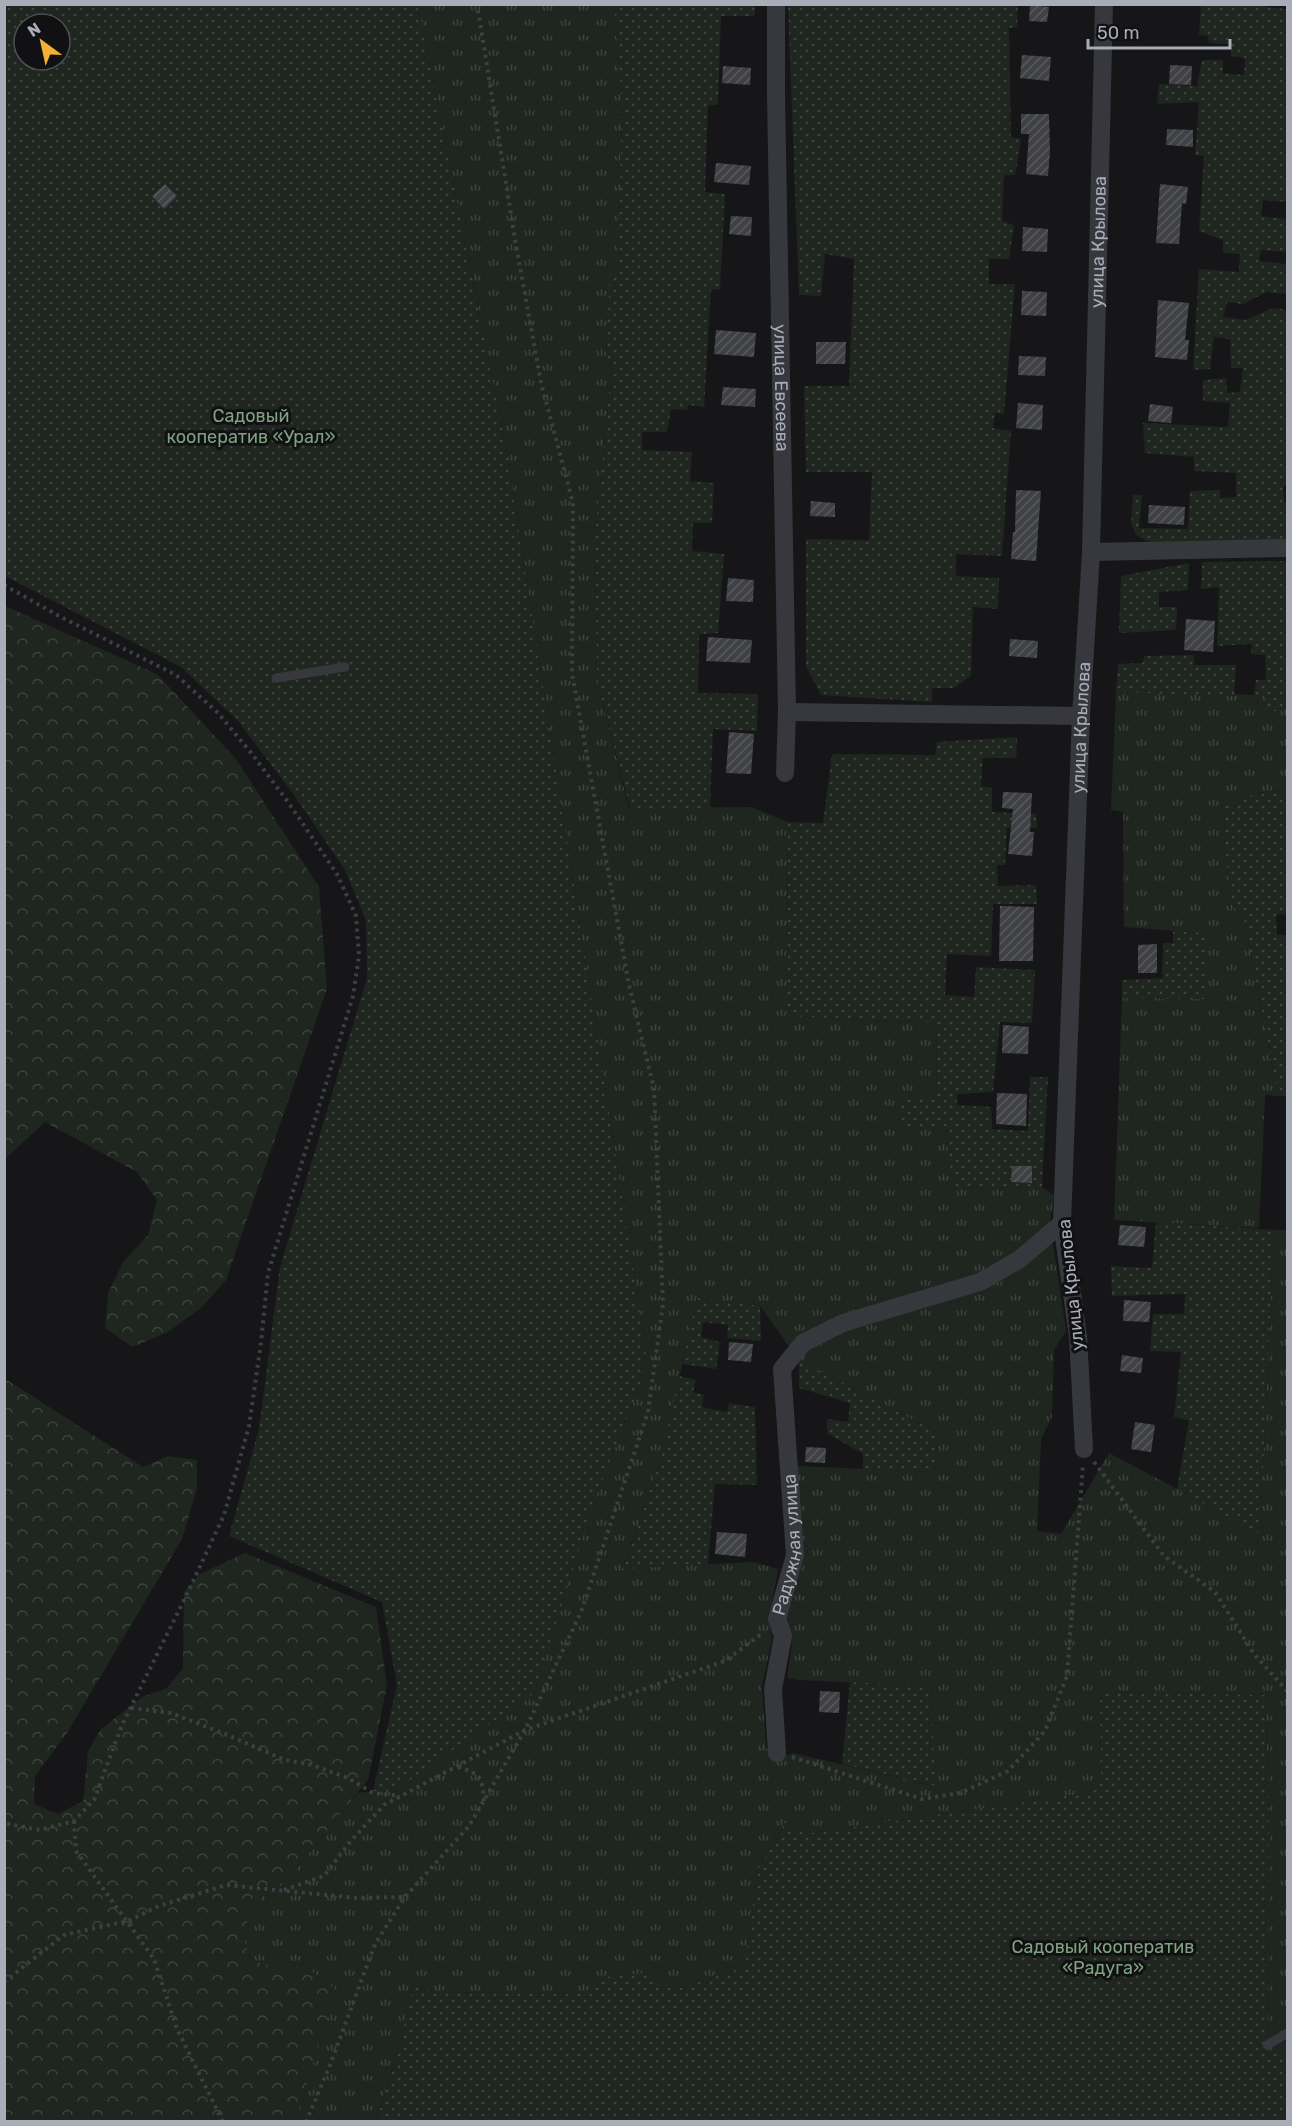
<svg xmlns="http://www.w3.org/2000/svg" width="1292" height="2126" font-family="Rubik,sans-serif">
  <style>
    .grass { fill: url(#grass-tufts); fill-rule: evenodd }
    .forest { fill: url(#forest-crowns) }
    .garden { fill: url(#garden-dots); fill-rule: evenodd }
    .building { fill: url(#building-hatch) }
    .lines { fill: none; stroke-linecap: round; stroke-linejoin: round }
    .path { stroke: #3d3f44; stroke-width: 4; stroke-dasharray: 3 4.5; stroke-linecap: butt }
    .service { stroke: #37383d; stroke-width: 9 }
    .minor { stroke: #37383d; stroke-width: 18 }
    .labels { text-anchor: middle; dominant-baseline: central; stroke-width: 6; stroke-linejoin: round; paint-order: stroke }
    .street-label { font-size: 18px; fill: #a8adb8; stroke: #111113 }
    .park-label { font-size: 18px; fill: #7fa381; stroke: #111113 }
  </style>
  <defs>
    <pattern id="grass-tufts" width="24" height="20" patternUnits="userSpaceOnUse" patternTransform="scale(1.5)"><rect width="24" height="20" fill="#1e261f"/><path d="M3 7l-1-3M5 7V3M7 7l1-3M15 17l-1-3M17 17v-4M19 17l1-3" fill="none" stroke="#3c433d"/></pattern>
    <pattern id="forest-crowns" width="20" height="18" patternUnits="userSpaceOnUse" patternTransform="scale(1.5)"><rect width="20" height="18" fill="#1e261f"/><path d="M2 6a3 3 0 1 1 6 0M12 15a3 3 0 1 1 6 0" fill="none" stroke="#3c433d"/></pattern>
    <pattern id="garden-dots" width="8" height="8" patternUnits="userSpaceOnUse" patternTransform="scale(1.5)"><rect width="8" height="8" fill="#1e261f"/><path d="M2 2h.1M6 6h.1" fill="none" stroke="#3c433d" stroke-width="1.8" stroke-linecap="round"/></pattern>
    <pattern id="building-hatch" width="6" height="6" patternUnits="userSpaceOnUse" patternTransform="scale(1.5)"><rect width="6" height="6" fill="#404145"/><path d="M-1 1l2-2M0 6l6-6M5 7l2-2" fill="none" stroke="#595a5e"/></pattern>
  </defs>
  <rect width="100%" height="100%" fill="#161618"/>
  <g class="grass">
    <path d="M 418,5 L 614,5 L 622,102 L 618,272 L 611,273 L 606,357 L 612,364 L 595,534 L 597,681 L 629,808 L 752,807 L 788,822 L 787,1016 L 937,1023 L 936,1099 L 945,1126 L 954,1188 L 1042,1187 L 1054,1195 L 1050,1223 L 1066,1331 L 1054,1350 L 1052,1417 L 1041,1439 L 1037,1531 L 1061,1534 L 1109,1453 L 1260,1533 L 1274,1230 L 1287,1230 L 1287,2051 L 1267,2054 L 1269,1809 L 1265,1695 L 1100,1692 L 1101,1776 L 1087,1793 L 804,1834 L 785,1823 L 757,1872 L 746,1967 L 677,1989 L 656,1986 L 655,1972 L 592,1994 L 436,1992 L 414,1984 L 400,2044 L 376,2121 L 295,2121 L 336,1990 L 304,1965 L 276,1968 L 252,1960 L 242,1936 L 251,1911 L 266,1892 L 287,1880 L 358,1793 L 373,1791 L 394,1792 L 596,1496 L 639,1388 L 646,1352 L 506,447 ZM 697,1298 L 760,1306 L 799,1360 L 938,1433 L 934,1472 L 798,1466 L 786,1618 L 792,1643 L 787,1678 L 799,1680 L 931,1686 L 934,1786 L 793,1753 L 774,1759 L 766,1747 L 762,1686 L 772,1639 L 769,1617 L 778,1569 L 754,1562 L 623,1568 L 660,1462 Z"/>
    <path d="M 1116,692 L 1265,695 L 1265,713 L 1287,709 L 1287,790 L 1256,793 L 1225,807 L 1224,836 L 1231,904 L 1244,918 L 1278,1096 L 1265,1095 L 1259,1228 L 1114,1220 L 1122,998 L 1205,999 L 1204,933 L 1124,927 L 1123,812 L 1111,810 Z"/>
  </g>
  <g class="forest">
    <path d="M 5,606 L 157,674 L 236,759 L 319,887 L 327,989 L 226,1280 L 201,1308 L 168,1332 L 132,1347 L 105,1328 L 108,1293 L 124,1261 L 148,1235 L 157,1200 L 137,1172 L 45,1122 L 5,1159 Z"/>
    <path d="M 4,1378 L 143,1467 L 168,1456 L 197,1460 L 197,1488 L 182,1539 L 67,1733 L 35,1776 L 34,1804 L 58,1814 L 83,1801 L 88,1752 L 100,1730 L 142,1697 L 167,1688 L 183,1668 L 184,1592 L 200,1574 L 245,1553 L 376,1607 L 387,1685 L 368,1780 L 287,1880 L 266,1892 L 251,1911 L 242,1936 L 252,1960 L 277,1968 L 304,1965 L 336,1990 L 295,2121 L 5,2121 Z"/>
  </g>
  <g class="garden">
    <path d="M 4,5 L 418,5 L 506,447 L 646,1352 L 639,1388 L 596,1496 L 534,1693 L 393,1792 L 373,1791 L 397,1685 L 382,1602 L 229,1536 L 259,1429 L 280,1267 L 367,978 L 366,920 L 345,870 L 294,795 L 238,721 L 181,667 L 5,576 ZM 24,24 L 60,24 L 60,60 L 24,60 Z"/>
    <path d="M 614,5 L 755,5 L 755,16 L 721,16 L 718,104 L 708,106 L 705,192 L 725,194 L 720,289 L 711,290 L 704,407 L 688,405 L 687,410 L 671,409 L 667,432 L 642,432 L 642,450 L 692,452 L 690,481 L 714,483 L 712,523 L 693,523 L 692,551 L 724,554 L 718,633 L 699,634 L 698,693 L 758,694 L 757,731 L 713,729 L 710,808 L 630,808 L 597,681 L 595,534 L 612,365 L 606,357 L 610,273 L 618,271 L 622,102 Z"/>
    <path d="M 788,5 L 1018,5 L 1017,27 L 1009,28 L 1011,137 L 1021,139 L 1015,175 L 1004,175 L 1002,221 L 1014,225 L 1009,259 L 989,259 L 989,284 L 1015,284 L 1004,414 L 995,413 L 993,428 L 1011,431 L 1002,556 L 956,554 L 956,576 L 999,578 L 998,609 L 973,607 L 971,676 L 953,688 L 932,688 L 932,702 L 821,695 L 806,666 L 806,539 L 869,540 L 872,472 L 806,472 L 804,386 L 849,386 L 854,259 L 825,254 L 821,296 L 799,295 Z"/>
    <path d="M 1201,5 L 1266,5 L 1267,7 L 1287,9 L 1287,202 L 1263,200 L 1261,216 L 1287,219 L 1287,252 L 1261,250 L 1259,261 L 1287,264 L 1287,294 L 1266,292 L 1243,304 L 1227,302 L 1223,317 L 1245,320 L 1273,308 L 1287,310 L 1288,485 L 1283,486 L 1284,502 L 1287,502 L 1287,540 L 1149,542 L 1136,535 L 1131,524 L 1133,495 L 1142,495 L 1139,528 L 1188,529 L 1190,491 L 1220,490 L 1220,498 L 1236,497 L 1236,473 L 1194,471 L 1194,457 L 1145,453 L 1143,423 L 1228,427 L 1230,403 L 1203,401 L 1203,380 L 1226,378 L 1227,393 L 1240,392 L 1243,368 L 1231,368 L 1230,339 L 1214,337 L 1210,369 L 1193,370 L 1199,269 L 1239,272 L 1240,254 L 1223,253 L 1223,240 L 1199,231 L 1204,156 L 1195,155 L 1199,102 L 1157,104 L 1159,84 L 1197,86 L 1202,60 L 1223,60 L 1223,73 L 1244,75 L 1245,58 L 1231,56 L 1231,44 L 1209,43 L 1208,36 L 1199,35 Z"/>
    <path d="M 1287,561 L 1287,709 L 1265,713 L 1265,695 L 1254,695 L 1256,680 L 1266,680 L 1265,655 L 1251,654 L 1252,644 L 1217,646 L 1219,587 L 1201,589 L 1202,562 Z"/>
    <path d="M 1189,563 L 1188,590 L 1159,592 L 1159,607 L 1177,607 L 1176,630 L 1119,633 L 1121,576 Z"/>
    <path d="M 1194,655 L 1194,665 L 1236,665 L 1234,696 L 1116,692 L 1118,664 L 1143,663 L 1144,656 Z"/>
    <path d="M 1017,737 L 1016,758 L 983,758 L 981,786 L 992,788 L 992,812 L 1036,814 L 1037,828 L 1007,828 L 1005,865 L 997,865 L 998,886 L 1036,885 L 1037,904 L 993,904 L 991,956 L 947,954 L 945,995 L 974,997 L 976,967 L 1035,970 L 1032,1023 L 1000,1022 L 993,1092 L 957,1094 L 957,1105 L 991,1107 L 992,1129 L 1028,1131 L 1030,1077 L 1048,1077 L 1042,1187 L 953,1188 L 945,1126 L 902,1127 L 900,1099 L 936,1099 L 937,1023 L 787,1016 L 788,822 L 823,823 L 832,754 L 935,755 L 937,742 Z"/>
    <path d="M 1287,790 L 1287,914 L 1276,915 L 1277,935 L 1287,935 L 1287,1096 L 1278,1096 L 1244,918 L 1231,904 L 1224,836 L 1225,806 L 1256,793 Z"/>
    <path d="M 1173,931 L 1205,933 L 1205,999 L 1122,998 L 1122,980 L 1162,978 L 1163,943 L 1173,943 Z"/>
    <path d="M 1156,1222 L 1274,1230 L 1260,1534 L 1177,1489 L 1189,1420 L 1174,1417 L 1181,1352 L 1150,1351 L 1153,1314 L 1184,1314 L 1185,1294 L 1112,1296 L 1111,1266 L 1152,1268 Z"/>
    <path d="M 697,1298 L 760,1306 L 761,1341 L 727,1338 L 728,1325 L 703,1322 L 701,1337 L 720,1342 L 716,1369 L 682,1364 Z"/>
    <path d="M 799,1360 L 938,1433 L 934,1472 L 863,1469 L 863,1454 L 827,1433 L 827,1419 L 848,1422 L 850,1403 L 799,1388 Z"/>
    <path d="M 679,1376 L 696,1380 L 693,1392 L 704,1395 L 702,1407 L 727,1412 L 729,1403 L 755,1407 L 757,1485 L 715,1484 L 708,1564 L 623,1569 L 660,1462 Z"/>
    <path d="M 850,1682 L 931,1686 L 935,1786 L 842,1764 Z"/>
    <path d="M 1100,1692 L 1265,1695 L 1269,1809 L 1267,2053 L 1287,2051 L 1287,2121 L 376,2122 L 400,2044 L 414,1984 L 436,1992 L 592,1994 L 595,1978 L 655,1972 L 657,1986 L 677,1989 L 745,1967 L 757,1872 L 785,1823 L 805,1834 L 1087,1793 L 1101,1775 Z"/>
  </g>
  <g class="building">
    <path d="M 1030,5 L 1049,7 L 1047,22 L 1029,21 Z"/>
    <path d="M 1022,55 L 1051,57 L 1049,81 L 1020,78 Z"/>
    <path d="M 1170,65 L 1192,66 L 1191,85 L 1169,84 Z"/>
    <path d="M 723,66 L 751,68 L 750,85 L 722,83 Z"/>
    <path d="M 1021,114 L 1049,114 L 1050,152 L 1048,176 L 1026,174 L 1029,134 L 1021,134 Z"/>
    <path d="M 1167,129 L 1193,130 L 1193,147 L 1166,145 Z"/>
    <path d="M 716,163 L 751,166 L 749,185 L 714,182 Z"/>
    <path d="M 165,184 L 177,196 L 164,209 L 152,196 Z"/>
    <path d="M 1160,184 L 1188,187 L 1186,204 L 1182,203 L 1179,244 L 1156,243 Z"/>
    <path d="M 731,216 L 752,217 L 751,236 L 729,234 Z"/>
    <path d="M 1023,227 L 1048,229 L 1047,252 L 1022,251 Z"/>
    <path d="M 1022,291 L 1047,292 L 1046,316 L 1021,315 Z"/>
    <path d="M 1158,300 L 1189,303 L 1185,340 L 1189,340 L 1187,360 L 1155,357 Z"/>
    <path d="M 716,330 L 756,333 L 754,357 L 714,354 Z"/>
    <path d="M 816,342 L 846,342 L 845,364 L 816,364 Z"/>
    <path d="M 1019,356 L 1046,357 L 1045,376 L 1018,375 Z"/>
    <path d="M 723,387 L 756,389 L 755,407 L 721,405 Z"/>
    <path d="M 1018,403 L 1043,405 L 1042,430 L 1016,428 Z"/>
    <path d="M 1150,404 L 1173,407 L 1171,423 L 1148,421 Z"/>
    <path d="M 1016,490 L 1041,491 L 1036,561 L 1011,559 L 1013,532 L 1015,532 Z"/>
    <path d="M 811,501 L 835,503 L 835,517 L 810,516 Z"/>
    <path d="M 1149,505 L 1185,507 L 1184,525 L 1148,523 Z"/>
    <path d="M 728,578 L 754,580 L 753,602 L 726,601 Z"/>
    <path d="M 1186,619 L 1215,621 L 1213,652 L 1184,650 Z"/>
    <path d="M 708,637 L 752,640 L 750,663 L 706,661 Z"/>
    <path d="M 1010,639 L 1038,641 L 1037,658 L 1009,656 Z"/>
    <path d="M 729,732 L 754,734 L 751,774 L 726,773 Z"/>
    <path d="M 1003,792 L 1032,793 L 1030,832 L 1034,832 L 1032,856 L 1008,854 L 1013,809 L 1002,808 Z"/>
    <path d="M 1000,906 L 1034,907 L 1033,961 L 999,961 Z"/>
    <path d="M 1157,944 L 1157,973 L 1138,973 L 1138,945 Z"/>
    <path d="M 1003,1025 L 1029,1027 L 1028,1054 L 1002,1053 Z"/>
    <path d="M 997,1093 L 1027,1094 L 1026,1126 L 996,1124 Z"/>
    <path d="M 1012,1166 L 1032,1166 L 1032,1183 L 1011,1182 Z"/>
    <path d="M 1120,1225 L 1146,1227 L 1144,1247 L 1118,1245 Z"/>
    <path d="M 1124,1300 L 1151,1302 L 1149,1322 L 1123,1321 Z"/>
    <path d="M 729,1342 L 753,1344 L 751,1362 L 728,1360 Z"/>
    <path d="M 1122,1355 L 1143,1358 L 1141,1373 L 1120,1371 Z"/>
    <path d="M 1135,1422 L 1155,1425 L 1151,1452 L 1131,1449 Z"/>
    <path d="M 806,1447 L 826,1448 L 825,1463 L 805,1462 Z"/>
    <path d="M 717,1532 L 747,1534 L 745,1557 L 715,1554 Z"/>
    <path d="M 820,1691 L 840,1692 L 839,1713 L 819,1712 Z"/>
  </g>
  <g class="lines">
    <g class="path">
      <path d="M 4,585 L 59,616 L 176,675 L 218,713 L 252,754 L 288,802 L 337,874 L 356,916 L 359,956 L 353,996 L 268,1273 L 261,1343 L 249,1426 L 224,1515 L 188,1592 L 122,1725 L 94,1800 L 74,1821 L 40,1830 L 4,1823"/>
      <path d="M 1094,1462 L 1164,1556 L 1215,1592 L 1254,1654 L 1288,1692"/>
      <path d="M 131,1708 L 171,1713 L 225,1734 L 285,1760 L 312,1765 L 348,1778 L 373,1793 L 400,1796"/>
      <path d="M 792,1757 L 922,1799 L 960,1793 L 1008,1771 L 1045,1731 L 1067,1676 L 1083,1465"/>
      <path d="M 458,1767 C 481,1774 482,1777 484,1801"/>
      <path d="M 74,1821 L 76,1851 L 154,1959 L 177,2029 L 223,2122"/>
      <path d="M 284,1890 L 324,1876 L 349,1843 L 384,1805 L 401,1796 L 525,1730 L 725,1661 L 764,1632"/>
      <path d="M 4,1982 L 64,1935 L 128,1921 L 159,1906 L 226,1885 L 356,1898 L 404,1897"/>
      <path d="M 306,2122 L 330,2065 L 375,1944 L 405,1897 L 469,1826 L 525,1730 L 581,1612 L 648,1412 L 663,1304 L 654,1089 L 629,985 L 572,674 L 573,503 L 541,383 L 515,239 L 477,4"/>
    </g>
    <g class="service">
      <path d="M 276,678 L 345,667"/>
      <path d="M 1267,2045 L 1288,2033"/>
    </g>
    <g class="minor">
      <path id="s1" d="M 776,4 L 776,95 L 787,712 L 785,773"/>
      <path d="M 1091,552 L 1288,548"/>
      <path d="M 787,712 L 1081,716"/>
      <path id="s2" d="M 1084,1449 L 1078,1336 L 1062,1223 L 1081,716 L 1091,552 L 1104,4"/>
      <path id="s3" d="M 777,1753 L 773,1689 L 783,1636 L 777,1619 L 795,1555 L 782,1369 L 803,1343 L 843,1323 L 980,1282 L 1020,1259 L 1062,1223"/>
    </g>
  </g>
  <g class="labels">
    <g class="street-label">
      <text stroke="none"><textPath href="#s2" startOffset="1209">улица Крылова</textPath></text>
      <text stroke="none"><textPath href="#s1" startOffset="384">улица Евсеева</textPath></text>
      <text stroke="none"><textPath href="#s2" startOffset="723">улица Крылова</textPath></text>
      <text transform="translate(1071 1285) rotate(-96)">улица Крылова</text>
      <text stroke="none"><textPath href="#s3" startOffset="212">Радужная улица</textPath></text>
    </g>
    <g class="park-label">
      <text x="251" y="416">Садовый<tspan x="251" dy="21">кооператив «Урал»</tspan></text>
      <text x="1103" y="1947">Садовый кооператив<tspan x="1103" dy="21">«Радуга»</tspan></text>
    </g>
  </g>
  <rect width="1292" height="2126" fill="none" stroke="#a8adb8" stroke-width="12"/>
  <g transform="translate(42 42) rotate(327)"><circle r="28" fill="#111113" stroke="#4d4f55" stroke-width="1.5"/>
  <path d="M0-4.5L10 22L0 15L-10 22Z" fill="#f2b134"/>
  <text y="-9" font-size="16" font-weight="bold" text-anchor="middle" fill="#a8adb8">N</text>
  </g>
  <path d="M1088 39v9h142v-9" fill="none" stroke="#a8adb8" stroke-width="3"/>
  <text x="1097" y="39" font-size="18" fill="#a8adb8" stroke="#111113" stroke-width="4.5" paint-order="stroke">50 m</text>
</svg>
